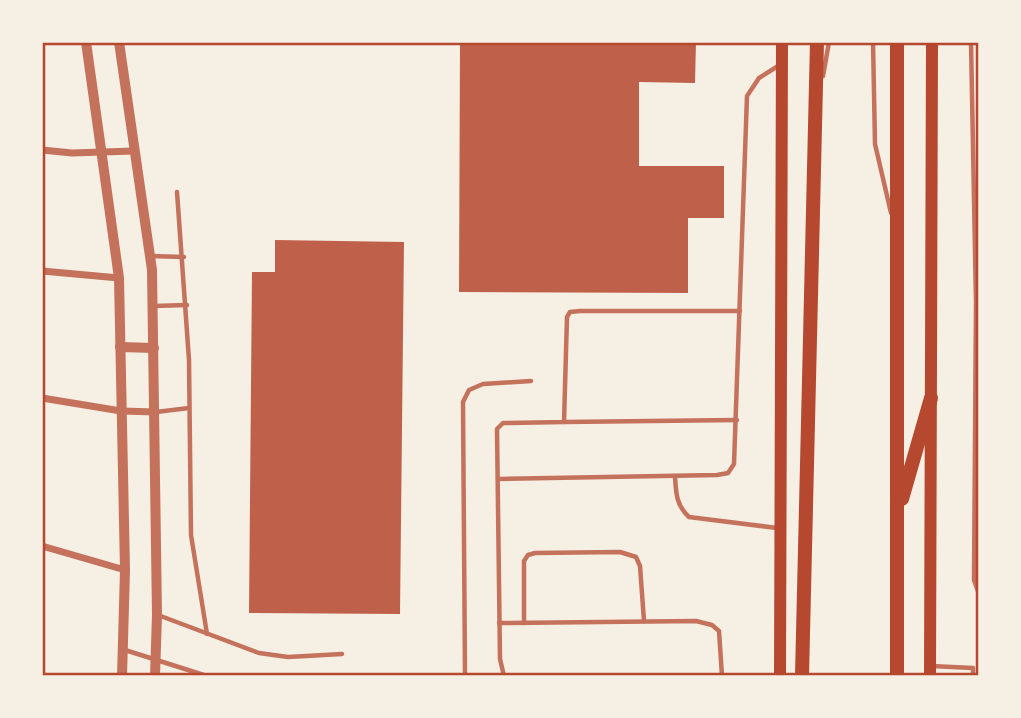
<svg xmlns="http://www.w3.org/2000/svg" width="1021" height="718" font-family="Quicksand,sans-serif">
  <style>
    .building { fill: #bf614a }
    .lines { fill: none; stroke-linecap: round; stroke-linejoin: round }
    .service { stroke: #c5725c; stroke-width: 4.5 }
    .minor { stroke: #c5725c; stroke-width: 7 }
    .tertiary { stroke: #c5725c; stroke-width: 10 }
    .primary { stroke: #b5482f; stroke-width: 12 }
    .trunk { stroke: #b5482f; stroke-width: 14 }
    .neatline { fill: none; stroke: #b5482f; stroke-width: 2.5 }
  </style>
  <rect width="100%" height="100%" fill="#f6efe4"/>
  <g class="building">
    <path d="M 460,42 L 696,42 L 695,83 L 639,82 L 639,166 L 724,166 L 724,218 L 688,218 L 688,293 L 459,292 Z"/>
    <path d="M 275,240 L 404,242 L 400,614 L 249,613 L 252,272 L 275,272 Z"/>
  </g>
  <g class="lines">
    <g class="service">
      <path d="M 873,42 L 875,144 L 891,213"/>
      <path d="M 971,42 L 976,303 L 974,580 L 979,594"/>
      <path d="M 823,76 L 829,42"/>
      <path d="M 177,192 L 189,360 L 191,535 L 207,634"/>
      <path d="M 150,256 L 184,257"/>
      <path d="M 153,306 L 187,305"/>
      <path d="M 156,412 L 189,408"/>
      <path d="M 564,422 L 737,420"/>
      <path d="M 675,476 C 676,493 676,505 689,517 L 777,528"/>
      <path d="M 498,479 L 717,475 L 728,473 L 734,464 L 747,96 L 759,78 L 778,66"/>
      <path d="M 158,615 L 259,653 L 288,657 L 342,654"/>
      <path d="M 499,623 L 696,621 L 712,625 L 719,631 L 722,676"/>
      <path d="M 524,623 L 524,561 L 528,555 L 535,553 L 620,552 L 636,557 L 640,566 L 644,621"/>
      <path d="M 125,650 L 207,676"/>
      <path d="M 931,666 L 973,668 L 973,676"/>
      <path d="M 465,676 L 463,402 L 469,390 L 483,384 L 531,381"/>
      <path d="M 504,676 L 500,659 L 497,429 L 503,423 L 564,422 L 567,317 L 570,312 L 580,311 L 740,311"/>
    </g>
    <g class="minor">
      <path d="M 42,150 L 72,153 L 134,151"/>
      <path d="M 42,271 L 119,278"/>
      <path d="M 42,398 L 121,411 L 156,412"/>
      <path d="M 42,546 L 125,570"/>
    </g>
    <g class="tertiary">
      <path d="M 86,42 L 119,278 L 125,570 L 122,676"/>
      <path d="M 119,42 L 152,270 L 157,615 L 155,676"/>
      <path d="M 120,347 L 154,348"/>
    </g>
    <g class="primary">
      <path d="M 780,676 L 782,42"/>
      <path d="M 930,676 L 932,42"/>
    </g>
    <g class="trunk">
      <path d="M 897,42 L 897,676"/>
      <path d="M 902,499 L 931,398"/>
      <path d="M 802,676 L 817,42"/>
    </g>
  </g>
  <rect width="1021" height="718" fill="none" stroke="#f6efe4" stroke-width="88"/>
  <rect x="44" y="44" width="933" height="630" class="neatline"/>
</svg>
